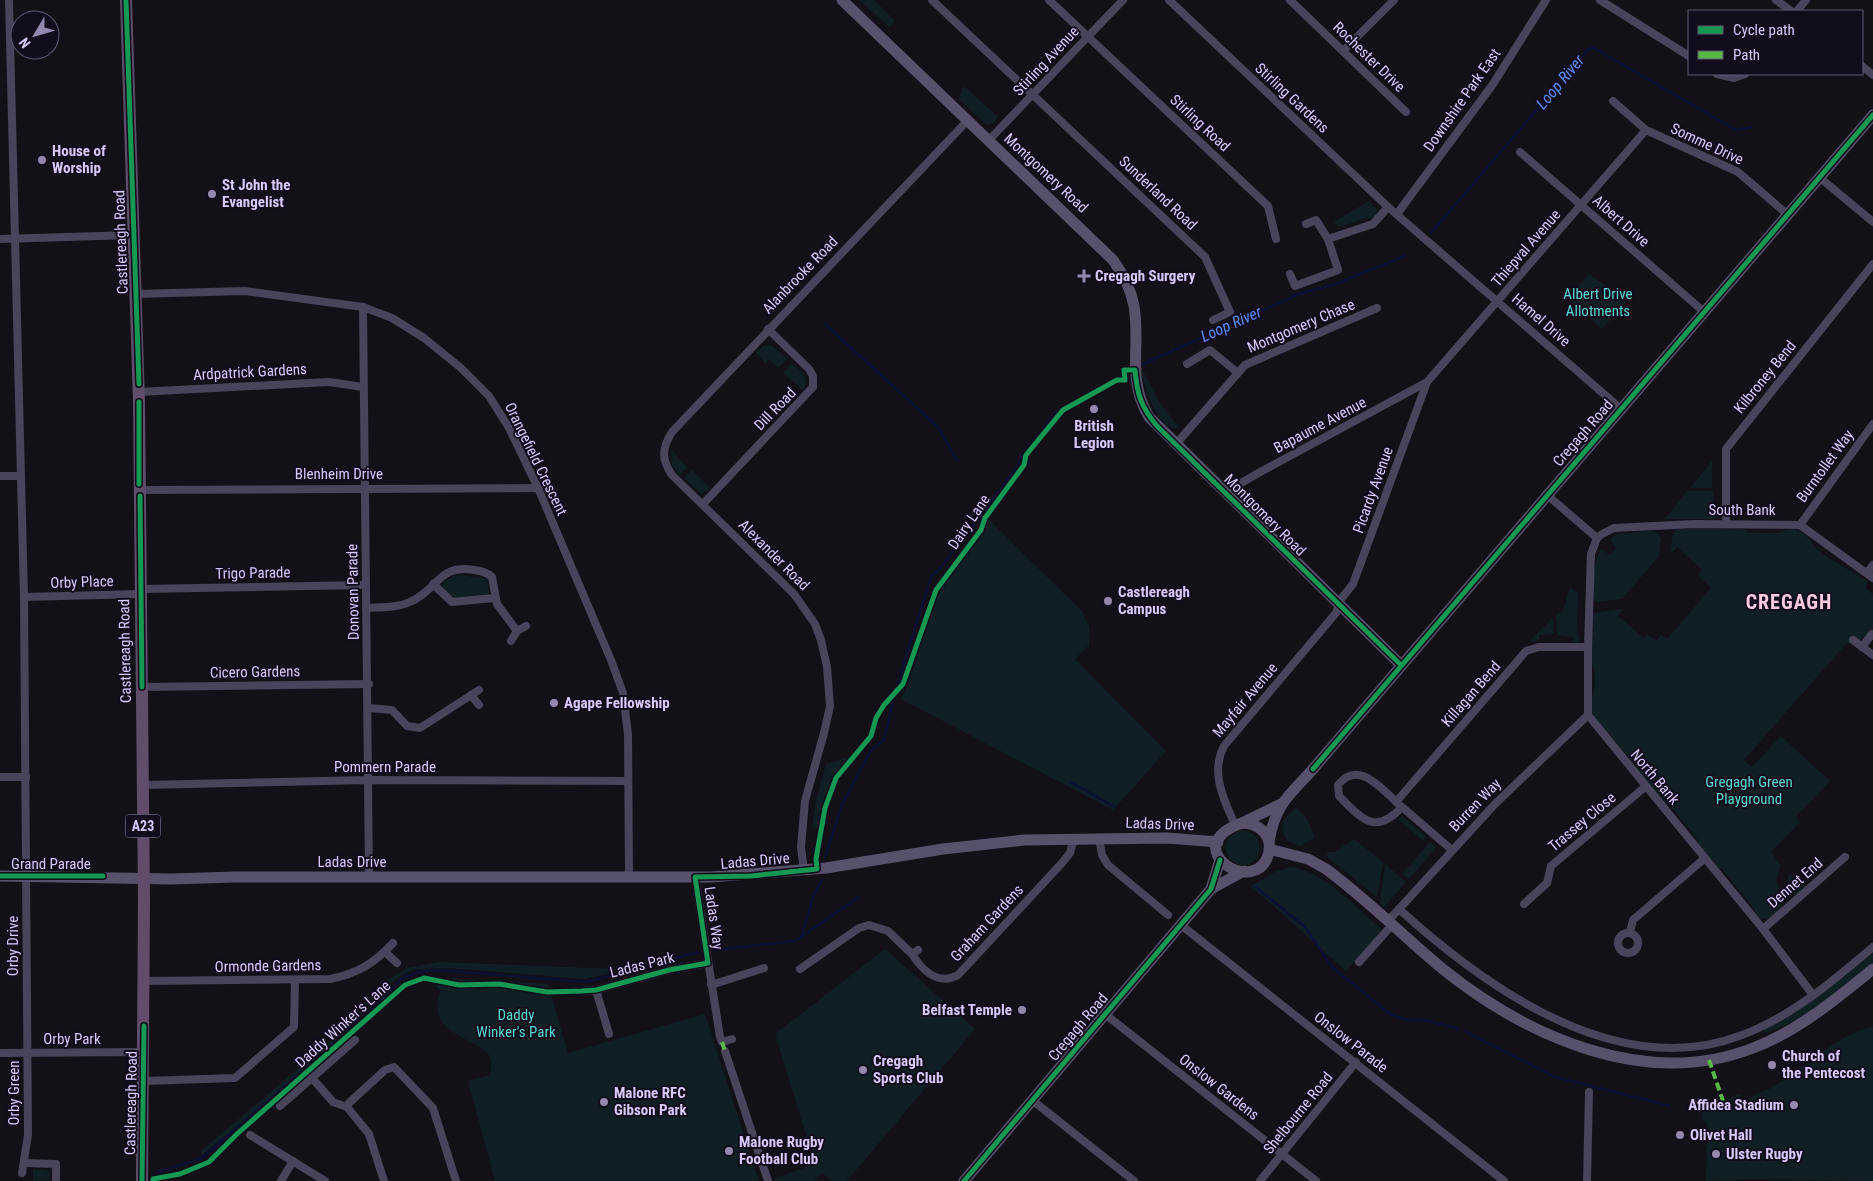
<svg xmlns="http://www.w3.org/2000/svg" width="1873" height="1181" font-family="'Roboto Condensed',sans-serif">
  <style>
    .green { fill: #101f24 }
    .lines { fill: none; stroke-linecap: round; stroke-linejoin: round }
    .stream { stroke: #0b1034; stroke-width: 2.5 }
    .street { stroke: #494459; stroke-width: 8 }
    .secondary { stroke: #59516c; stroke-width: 11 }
    .primary { stroke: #5f4d6a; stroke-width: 12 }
    .quiet { stroke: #58b947; stroke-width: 4; stroke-dasharray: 8 4; stroke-linecap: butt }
    .cycleway-casing { stroke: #120c1c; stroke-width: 8 }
    .cycleway { stroke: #139951; stroke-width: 5 }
    .poi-dot { fill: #9488ad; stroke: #120c1c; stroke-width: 2 }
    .labels { text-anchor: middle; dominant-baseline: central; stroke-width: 4; stroke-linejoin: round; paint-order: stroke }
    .shield { fill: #120c1c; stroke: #9e90ba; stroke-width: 1 }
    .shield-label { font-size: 14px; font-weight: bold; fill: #dac9fd }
    .street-label { font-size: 15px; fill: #dac9fd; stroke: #120c1c }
    .poi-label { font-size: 15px; font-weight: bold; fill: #dac9fd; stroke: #120c1c; text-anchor: start }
    .park-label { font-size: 15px; fill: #59d9d6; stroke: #120c1c }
    .water-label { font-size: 16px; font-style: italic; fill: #5b8df9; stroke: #120c1c }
    .district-label { font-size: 20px; font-weight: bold; letter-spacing: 1px; fill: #fdcbe0; stroke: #120c1c }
  </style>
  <rect width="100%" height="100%" fill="#131018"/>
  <g class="green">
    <path d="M 860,0 L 874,0 L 895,21 L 889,27 Z"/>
    <path d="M 963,87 L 965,87 L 998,117 L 993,123 L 987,125 L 959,99 Z"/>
    <path d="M 1369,201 L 1377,209 L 1376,216 L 1372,219 L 1367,218 L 1339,227 L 1334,222 Z"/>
    <path d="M 1589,274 L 1627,301 L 1602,329 L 1568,298 Z"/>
    <path d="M 771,345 L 787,359 L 778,368 L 769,359 L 765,363 L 756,353 L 763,346 Z"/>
    <path d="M 791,364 C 802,369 810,380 803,391 L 783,373 Z"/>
    <path d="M 1142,369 L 1158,400 L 1179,428 L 1172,428 C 1153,415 1144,392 1142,369 Z"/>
    <path d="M 671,449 L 687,467 L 680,475 L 672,465 Z"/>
    <path d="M 1712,461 L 1712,488 L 1690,488 Z"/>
    <path d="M 692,470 L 711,489 L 701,494 L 684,478 Z"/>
    <path d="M 1687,491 L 1713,491 L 1713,504 L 1718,504 L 1719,517 L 1713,519 L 1665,519 Z"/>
    <path d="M 987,518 L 1082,611 L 1089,627 L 1089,645 L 1075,659 L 1166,751 L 1113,810 L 901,699 C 918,665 923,625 939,592 C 952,566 979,547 987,518 Z"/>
    <path d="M 1677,529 L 1744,529 L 1748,532 C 1758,532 1771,535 1780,532 C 1785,531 1788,529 1795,530 C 1807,532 1813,545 1821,552 C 1836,564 1852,570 1867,581 L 1866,589 L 1873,594 L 1873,629 L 1860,640 L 1846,644 L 1744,760 L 1752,767 L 1781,736 L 1830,781 L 1796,817 L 1800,822 L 1771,852 L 1781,866 C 1772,884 1778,884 1784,900 C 1782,912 1767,924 1756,917 L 1753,907 L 1722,869 C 1710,866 1699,850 1697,839 C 1687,827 1677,811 1665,802 C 1654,794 1641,784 1638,769 L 1605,729 L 1598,727 L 1590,704 C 1595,693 1598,671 1590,660 L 1592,616 L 1594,613 L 1620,609 L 1622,610 L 1618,616 L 1644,638 L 1647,634 L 1656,641 L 1661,635 L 1667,639 L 1711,588 L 1698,575 L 1702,570 L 1677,547 L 1671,553 L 1672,536 Z"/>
    <path d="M 1648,531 L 1656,532 L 1661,539 L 1659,556 L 1622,599 L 1596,602 L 1592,598 L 1595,565 L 1600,549 L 1610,555 L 1616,548 L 1610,539 L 1616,534 Z"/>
    <path d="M 456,575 L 484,578 L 487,579 L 489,593 L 486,596 C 468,599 450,606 442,585 L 444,581 Z"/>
    <path d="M 1570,587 L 1578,593 L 1577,631 L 1580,639 L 1577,642 L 1573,641 L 1573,637 L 1557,635 L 1556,616 L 1563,611 Z"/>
    <path d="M 1553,618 L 1554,634 L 1539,635 L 1539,641 L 1530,641 Z"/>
    <path d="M 849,757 L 836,776 L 826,801 L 820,828 L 812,827 L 816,801 L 826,764 Z"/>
    <path d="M 1296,807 L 1307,819 L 1315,838 L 1300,846 L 1288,841 L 1282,832 L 1283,821 Z"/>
    <path d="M 1402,816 L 1426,837 L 1423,841 L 1398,819 Z"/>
    <circle cx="1243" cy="848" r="17"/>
    <path d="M 1354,839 L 1383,862 L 1377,897 L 1326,856 L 1329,852 L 1335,852 Z"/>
    <path d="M 1430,842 L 1436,847 L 1435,849 L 1409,879 L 1402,874 Z"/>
    <path d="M 1385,864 L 1406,882 L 1384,907 L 1380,902 Z"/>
    <path d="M 1291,867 C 1325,872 1354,906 1380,928 L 1381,932 L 1346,971 L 1251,886 L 1277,871 Z"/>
    <path d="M 1789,874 L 1806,887 L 1797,894 L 1792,894 L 1787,884 Z"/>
    <path d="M 885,949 L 975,1029 L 847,1181 L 832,1181 L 822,1173 L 815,1181 L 775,1181 L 774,1179 L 815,1164 L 775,1034 Z"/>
    <path d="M 1873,953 L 1873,962 C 1841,988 1806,1021 1765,1033 L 1764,1030 L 1832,985 Z"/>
    <path d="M 439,962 L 616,969 L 615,972 L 585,979 L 450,968 L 415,969 L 400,976 L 385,989 L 359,1019 L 313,1062 L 202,1155 L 201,1151 L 342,1031 L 373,992 L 389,979 L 407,968 Z"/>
    <path d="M 431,977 L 548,984 L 568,1053 L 705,1014 L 759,1181 L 495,1181 L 468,1081 L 490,1075 C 490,1070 492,1063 491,1059 C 484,1037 424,1038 440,992 Z"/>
    <path d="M 1873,1026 L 1873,1181 L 1749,1179 L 1706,1181 L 1707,1124 L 1702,1118 L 1703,1109 L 1740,1094 L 1743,1102 L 1746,1103 C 1751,1094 1764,1092 1773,1087 C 1806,1068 1835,1036 1873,1026 Z"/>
    <path d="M 33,1170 L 46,1170 L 49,1173 L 49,1180 L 33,1181 Z"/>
  </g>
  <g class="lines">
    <g class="stream">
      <path d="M 1431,233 L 1589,49 L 1594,48 L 1736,130 L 1751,127"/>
      <path d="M 825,324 L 938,427 L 957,461"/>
      <path d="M 1143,364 L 1299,294 L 1338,283 L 1405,256"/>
      <path d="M 1072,783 L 1115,807"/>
      <path d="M 825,858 L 841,806 L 871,750 L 884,740 L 895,693 L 931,576 L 939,570 L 1017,467 L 1021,456 L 1058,410"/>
      <path d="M 1256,887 L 1305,927 L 1332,967 L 1390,1014 L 1407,1020 L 1426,1020 L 1458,1029"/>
      <path d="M 801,937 L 814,894 L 822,880"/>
      <path d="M 714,950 L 795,941 L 859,897"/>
      <path d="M 1466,1032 L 1555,1077 L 1670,1106"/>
      <path d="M 158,1172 L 202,1158 L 363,1019 L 401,979 L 418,972 L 438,970 L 587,982 L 698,952"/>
    </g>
    <g class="street">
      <path d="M 9,0 L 24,597 L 28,1135 L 22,1173"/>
      <path d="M 932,0 L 1205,257 L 1230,312 L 1213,320"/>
      <path d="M 1049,0 L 1268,206 L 1276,239"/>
      <path d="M 1169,0 L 1388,207 L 1620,408"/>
      <path d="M 1290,0 L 1406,112"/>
      <path d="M 1600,0 L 1689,56"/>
      <path d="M 1776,0 L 1791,11"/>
      <path d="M 1797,11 L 1806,0"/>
      <path d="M 1343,51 L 1394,0"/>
      <path d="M 1862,66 L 1873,75"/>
      <path d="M 1717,74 L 1734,78 L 1745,74"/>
      <path d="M 1613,101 L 1646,130 L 1738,172 L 1787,214"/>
      <path d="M 989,140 L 1123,0"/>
      <path d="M 1520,152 L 1703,311"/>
      <path d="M 1819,177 L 1873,222"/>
      <path d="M 1397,214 L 1493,84 L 1546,0"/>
      <path d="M 1306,224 L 1316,220 L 1328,239"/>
      <path d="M 0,239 L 133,235"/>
      <path d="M 1290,274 L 1295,286 L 1338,270 L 1328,239 L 1373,224 L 1388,207"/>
      <path d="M 135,294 L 245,291 L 363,307 L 392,318 L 424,338 L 461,368 L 489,396 L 509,428 L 538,488 L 611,660 L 623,693 L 628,734 L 629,877"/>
      <path d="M 363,307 L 369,877"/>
      <path d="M 1187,364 L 1210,350 L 1238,373"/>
      <path d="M 139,392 L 329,382 L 363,387"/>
      <path d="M 1176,444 L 1245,365 L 1377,308"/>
      <path d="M 0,476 L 20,476"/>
      <path d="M 139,490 L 538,488"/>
      <path d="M 1546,494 L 1597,538"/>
      <path d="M 1228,496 L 1241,483 L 1262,471 L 1427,382 L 1646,130"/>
      <path d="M 703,504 L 813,387 L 813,376 L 809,369 L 768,329"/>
      <path d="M 1726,524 L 1726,449 L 1873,264"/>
      <path d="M 1800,525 L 1873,424"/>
      <path d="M 1867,573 L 1873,565"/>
      <path d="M 433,584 L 452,602 L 494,598"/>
      <path d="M 140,589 L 366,585"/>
      <path d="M 24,597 L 140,594"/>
      <path d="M 366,608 C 381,607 398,608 412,601 C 438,589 439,564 474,570 C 481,571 487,572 492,577 L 497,604 L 517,631"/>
      <path d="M 1853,640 L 1873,655"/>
      <path d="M 511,641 L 517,631 L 526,626"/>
      <path d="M 1862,647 L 1872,634"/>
      <path d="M 142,687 L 369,684"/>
      <path d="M 471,695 L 479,705"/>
      <path d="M 369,708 L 392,710 L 407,726 L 420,728 L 479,690"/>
      <path d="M 0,777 L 26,777"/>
      <path d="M 143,785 L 369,780 L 628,781"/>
      <path d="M 1396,802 L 1526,651 L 1539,647 L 1588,647"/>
      <path d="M 1402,807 C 1375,836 1362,819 1339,796 L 1338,785 C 1359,758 1383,791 1402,807 L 1452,850"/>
      <path d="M 1235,825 C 1224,800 1210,773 1224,746 L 1336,613 L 1341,599 L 1353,584 L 1427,382"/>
      <path d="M 1099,838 L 1102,855 L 1108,865 L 1168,915"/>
      <path d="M 804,870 L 801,847 L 805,801 L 824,733 L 830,706 L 827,667 L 821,640 L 815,624 L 794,594 L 672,475 C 661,459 662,448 672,432 L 968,120"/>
      <path d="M 695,877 L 720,1037 L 722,1042 L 732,1039"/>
      <path d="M 1524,904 L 1547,883 L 1551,866 L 1645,787"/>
      <path d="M 1399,909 C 1486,988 1618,1083 1742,1035 C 1791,1017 1833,981 1873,947"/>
      <path d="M 1388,921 L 1495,804 L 1588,715"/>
      <path d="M 1181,925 L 1504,1181"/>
      <path d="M 1763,929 L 1845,857"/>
      <path d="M 1630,932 L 1633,920 L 1705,858"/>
      <circle cx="1628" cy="943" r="10"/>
      <path d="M 918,950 L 912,954 C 922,970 938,986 958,975 L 1062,863 L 1070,853 L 1074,838"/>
      <path d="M 385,952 L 397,963"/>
      <path d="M 1359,962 L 1392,925"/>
      <path d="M 800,969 L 859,928 L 869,925 L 888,931 L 912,954"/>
      <path d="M 144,981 L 330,979 C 356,974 374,964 393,943"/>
      <path d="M 711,985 L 764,968"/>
      <path d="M 596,990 L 609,1034"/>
      <path d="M 582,991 L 596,990 L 669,970 L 708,963"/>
      <path d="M 1813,995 L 1763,929 L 1588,715 L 1588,647 L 1591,554 L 1597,538 L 1602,534 L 1614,528 L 1694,524 L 1800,525 L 1873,578"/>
      <path d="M 1105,1014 L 1316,1181"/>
      <path d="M 725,1051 L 768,1181"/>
      <path d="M 0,1053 L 144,1052"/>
      <path d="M 312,1078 L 333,1102 L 347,1107"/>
      <path d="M 144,1081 L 235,1078 L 294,1027 L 295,980"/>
      <path d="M 1032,1100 L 1134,1181"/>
      <path d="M 280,1106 L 355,1040"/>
      <path d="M 250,1135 L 325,1181"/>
      <path d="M 24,1163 L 56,1164 L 56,1179"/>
      <path d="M 281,1181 L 293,1161"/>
      <path d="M 384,1181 L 369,1134 L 347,1107 L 349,1103 L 385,1070 L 394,1067 L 433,1108 L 456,1181"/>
      <path d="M 1260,1181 L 1356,1062"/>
      <path d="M 1587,1181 L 1589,1092"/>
    </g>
    <g class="secondary">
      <path d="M 842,0 L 1113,260 C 1123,274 1131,289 1134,306 C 1141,347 1126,378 1149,417 L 1401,665"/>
      <path d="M 1242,823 C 1258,823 1272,834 1269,852 C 1258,901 1174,847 1242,823 Z"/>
      <path d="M 1242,823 L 1281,804"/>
      <path d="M 1269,841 C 1276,803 1289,796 1313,769 L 1873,115"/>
      <path d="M 1269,849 L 1308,859 L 1326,869 C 1368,900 1404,937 1444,970 C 1528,1037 1646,1090 1753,1048 C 1798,1031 1836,999 1873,969"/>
      <path d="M 0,876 L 171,879 L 235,877 L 711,877 L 826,868 L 943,849 L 1024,840 L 1167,838 L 1218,842"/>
      <path d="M 1211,889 L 1244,871"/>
      <path d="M 964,1181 L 1211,889 L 1220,860"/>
    </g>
    <path class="primary" d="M 126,0 L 139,402 L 144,900 L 142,1181"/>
    <g class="quiet">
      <path d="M 722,1042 L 725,1051"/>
      <path d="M 1709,1060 L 1723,1101"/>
    </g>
    <g class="cycleway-casing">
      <g id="cycleway">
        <path d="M 126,0 L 139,384"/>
        <path d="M 139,402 L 139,484"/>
        <path d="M 140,496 L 142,687"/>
        <path d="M 1313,769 L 1873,115"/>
        <path d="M 0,876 L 103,876"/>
        <path d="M 142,1181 L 144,1026"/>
        <path d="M 153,1181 L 153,1179 L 180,1174 L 209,1162 L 237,1134 L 405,985 L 424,978 L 459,985 L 499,984 L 547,992 L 582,991 L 596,990 L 669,970 L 708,963 L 695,877 L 751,876 L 817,869 L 816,859 L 825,808 L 836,778 L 871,736 L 876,718 L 884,705 L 903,684 L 936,590 L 981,530 L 985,518 L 1024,465 L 1026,455 L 1063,410 L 1117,380 L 1125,380 L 1124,370 L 1135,370 C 1137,394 1141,407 1157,426 L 1401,665"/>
        <path d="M 964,1181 L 1211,889 L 1220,860"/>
      </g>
    </g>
    <use href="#cycleway" class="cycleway"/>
  </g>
  <g class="poi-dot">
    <circle cx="42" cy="160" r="5"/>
    <circle cx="212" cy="194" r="5"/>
    <path d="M1081.5 268.5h5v5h5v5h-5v5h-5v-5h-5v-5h5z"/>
    <circle cx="1094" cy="409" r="5"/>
    <circle cx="1108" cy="601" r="5"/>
    <circle cx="554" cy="703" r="5"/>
    <circle cx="1022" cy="1010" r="5"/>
    <circle cx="1772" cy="1065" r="5"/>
    <circle cx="863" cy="1070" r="5"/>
    <circle cx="604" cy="1102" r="5"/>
    <circle cx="1794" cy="1105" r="5"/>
    <circle cx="1680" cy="1135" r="5"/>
    <circle cx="729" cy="1151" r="5"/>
    <circle cx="1716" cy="1154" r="5"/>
  </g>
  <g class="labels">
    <rect class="shield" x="125.5" y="814.5" width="35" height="23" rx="4"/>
    <g class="shield-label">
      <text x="143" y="826">A23</text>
    </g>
    <g class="street-label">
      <text transform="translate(1369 57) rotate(44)">Rochester Drive</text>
      <text transform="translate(1046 61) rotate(-47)">Stirling Avenue</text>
      <text transform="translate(1292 98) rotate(43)">Stirling Gardens</text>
      <text transform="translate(1462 100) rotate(-55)">Downshire Park East</text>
      <text transform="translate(1200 123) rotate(43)">Stirling Road</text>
      <text transform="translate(1707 144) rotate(25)">Somme Drive</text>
      <text transform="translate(1046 173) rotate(43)">Montgomery Road</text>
      <text transform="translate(1158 193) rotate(43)">Sunderland Road</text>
      <text transform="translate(1621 221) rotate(41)">Albert Drive</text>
      <text transform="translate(121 242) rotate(-92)">Castlereagh Road</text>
      <text transform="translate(1526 248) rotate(-49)">Thiepval Avenue</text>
      <text transform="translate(800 275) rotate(-46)">Alanbrooke Road</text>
      <text transform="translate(1541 320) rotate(41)">Hamel Drive</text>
      <text transform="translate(1301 326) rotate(-23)">Montgomery Chase</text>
      <text transform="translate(250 372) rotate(-3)">Ardpatrick Gardens</text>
      <text transform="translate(1765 377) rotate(-51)">Kilbroney Bend</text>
      <text transform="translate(775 409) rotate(-46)">Dill Road</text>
      <text transform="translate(1320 425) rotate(-28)">Bapaume Avenue</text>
      <text transform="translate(1583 433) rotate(-49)">Cregagh Road</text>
      <text transform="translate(536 459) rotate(64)">Orangefield Crescent</text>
      <text transform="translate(1825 466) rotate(-54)">Burntollet Way</text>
      <text x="339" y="474">Blenheim Drive</text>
      <text transform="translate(1373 490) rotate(-70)">Picardy Avenue</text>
      <text x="1742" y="510">South Bank</text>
      <text transform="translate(1265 515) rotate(45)">Montgomery Road</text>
      <text transform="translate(969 522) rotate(-56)">Dairy Lane</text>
      <text transform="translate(774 555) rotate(45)">Alexander Road</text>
      <text transform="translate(253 573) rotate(-1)">Trigo Parade</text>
      <text transform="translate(82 582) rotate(-2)">Orby Place</text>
      <text transform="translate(353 592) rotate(-91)">Donovan Parade</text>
      <text transform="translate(125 651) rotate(-91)">Castlereagh Road</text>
      <text transform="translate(255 672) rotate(-1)">Cicero Gardens</text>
      <text transform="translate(1471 694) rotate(-49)">Killagan Bend</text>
      <text transform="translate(1245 700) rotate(-50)">Mayfair Avenue</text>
      <text x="385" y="767">Pommern Parade</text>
      <text transform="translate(1655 777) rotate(50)">North Bank</text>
      <text transform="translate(1475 805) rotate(-46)">Burren Way</text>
      <text transform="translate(1582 822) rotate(-40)">Trassey Close</text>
      <text transform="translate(1160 824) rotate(2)">Ladas Drive</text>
      <text transform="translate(755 861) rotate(-5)">Ladas Drive</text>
      <text x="352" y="862">Ladas Drive</text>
      <text x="51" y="864">Grand Parade</text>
      <text transform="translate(1795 883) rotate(-41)">Dennet End</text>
      <text transform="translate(714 918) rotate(82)">Ladas Way</text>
      <text transform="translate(987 923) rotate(-47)">Graham Gardens</text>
      <text transform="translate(13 946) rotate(-90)">Orby Drive</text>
      <text transform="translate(642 965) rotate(-14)">Ladas Park</text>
      <text transform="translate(268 966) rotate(-1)">Ormonde Gardens</text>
      <text transform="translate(343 1024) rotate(-42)">Daddy Winker's Lane</text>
      <text transform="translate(1078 1027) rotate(-50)">Cregagh Road</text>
      <text x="72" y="1039">Orby Park</text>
      <text transform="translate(1351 1042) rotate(38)">Onslow Parade</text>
      <text transform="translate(1219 1087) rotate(38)">Onslow Gardens</text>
      <text transform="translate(14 1093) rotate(-90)">Orby Green</text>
      <text transform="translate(131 1103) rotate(-89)">Castlereagh Road</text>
      <text transform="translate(1298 1113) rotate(-51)">Shelbourne Road</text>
    </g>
    <g class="poi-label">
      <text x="52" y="151">House of<tspan x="52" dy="17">Worship</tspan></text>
      <text x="222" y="185">St John the<tspan x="222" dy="17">Evangelist</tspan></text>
      <text x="1095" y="276">Cregagh Surgery</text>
      <text x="1094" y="426" text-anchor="middle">British<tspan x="1094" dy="17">Legion</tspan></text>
      <text x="1118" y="592">Castlereagh<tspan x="1118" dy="17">Campus</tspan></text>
      <text x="564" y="703">Agape Fellowship</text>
      <text x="1012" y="1010" text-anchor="end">Belfast Temple</text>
      <text x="1782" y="1056">Church of<tspan x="1782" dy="17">the Pentecost</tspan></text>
      <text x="873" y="1061">Cregagh<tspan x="873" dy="17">Sports Club</tspan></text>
      <text x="614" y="1093">Malone RFC<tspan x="614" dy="17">Gibson Park</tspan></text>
      <text x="1784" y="1105" text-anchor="end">Affidea Stadium</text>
      <text x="1690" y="1135">Olivet Hall</text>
      <text x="739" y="1142">Malone Rugby<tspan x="739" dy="17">Football Club</tspan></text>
      <text x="1726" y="1154">Ulster Rugby</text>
    </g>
    <g class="park-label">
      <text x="1598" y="294">Albert Drive<tspan x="1598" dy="17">Allotments</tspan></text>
      <text x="1749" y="782">Gregagh Green<tspan x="1749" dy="17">Playground</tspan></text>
      <text x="516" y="1015">Daddy<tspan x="516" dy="17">Winker's Park</tspan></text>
    </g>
    <g class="water-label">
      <text transform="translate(1560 82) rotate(-50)">Loop River</text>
      <text transform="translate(1231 324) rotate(-24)">Loop River</text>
    </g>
    <g class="district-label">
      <text x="1789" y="602">CREGAGH</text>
    </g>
  </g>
  <rect x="1688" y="10" width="175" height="65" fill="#120c1c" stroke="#625876"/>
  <rect x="1698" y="26" width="25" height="8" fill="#139951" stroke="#625876"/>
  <text x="1733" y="35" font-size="15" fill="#dac9fd">Cycle path</text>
  <rect x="1698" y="51" width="25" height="8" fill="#58b947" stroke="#625876"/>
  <text x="1733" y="60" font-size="15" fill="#dac9fd">Path</text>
  <g transform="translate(35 35) rotate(232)"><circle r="24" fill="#120c1c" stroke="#625876"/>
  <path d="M0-4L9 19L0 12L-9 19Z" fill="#9488ad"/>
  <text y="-8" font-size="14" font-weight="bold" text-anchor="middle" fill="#dac9fd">N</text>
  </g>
</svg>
